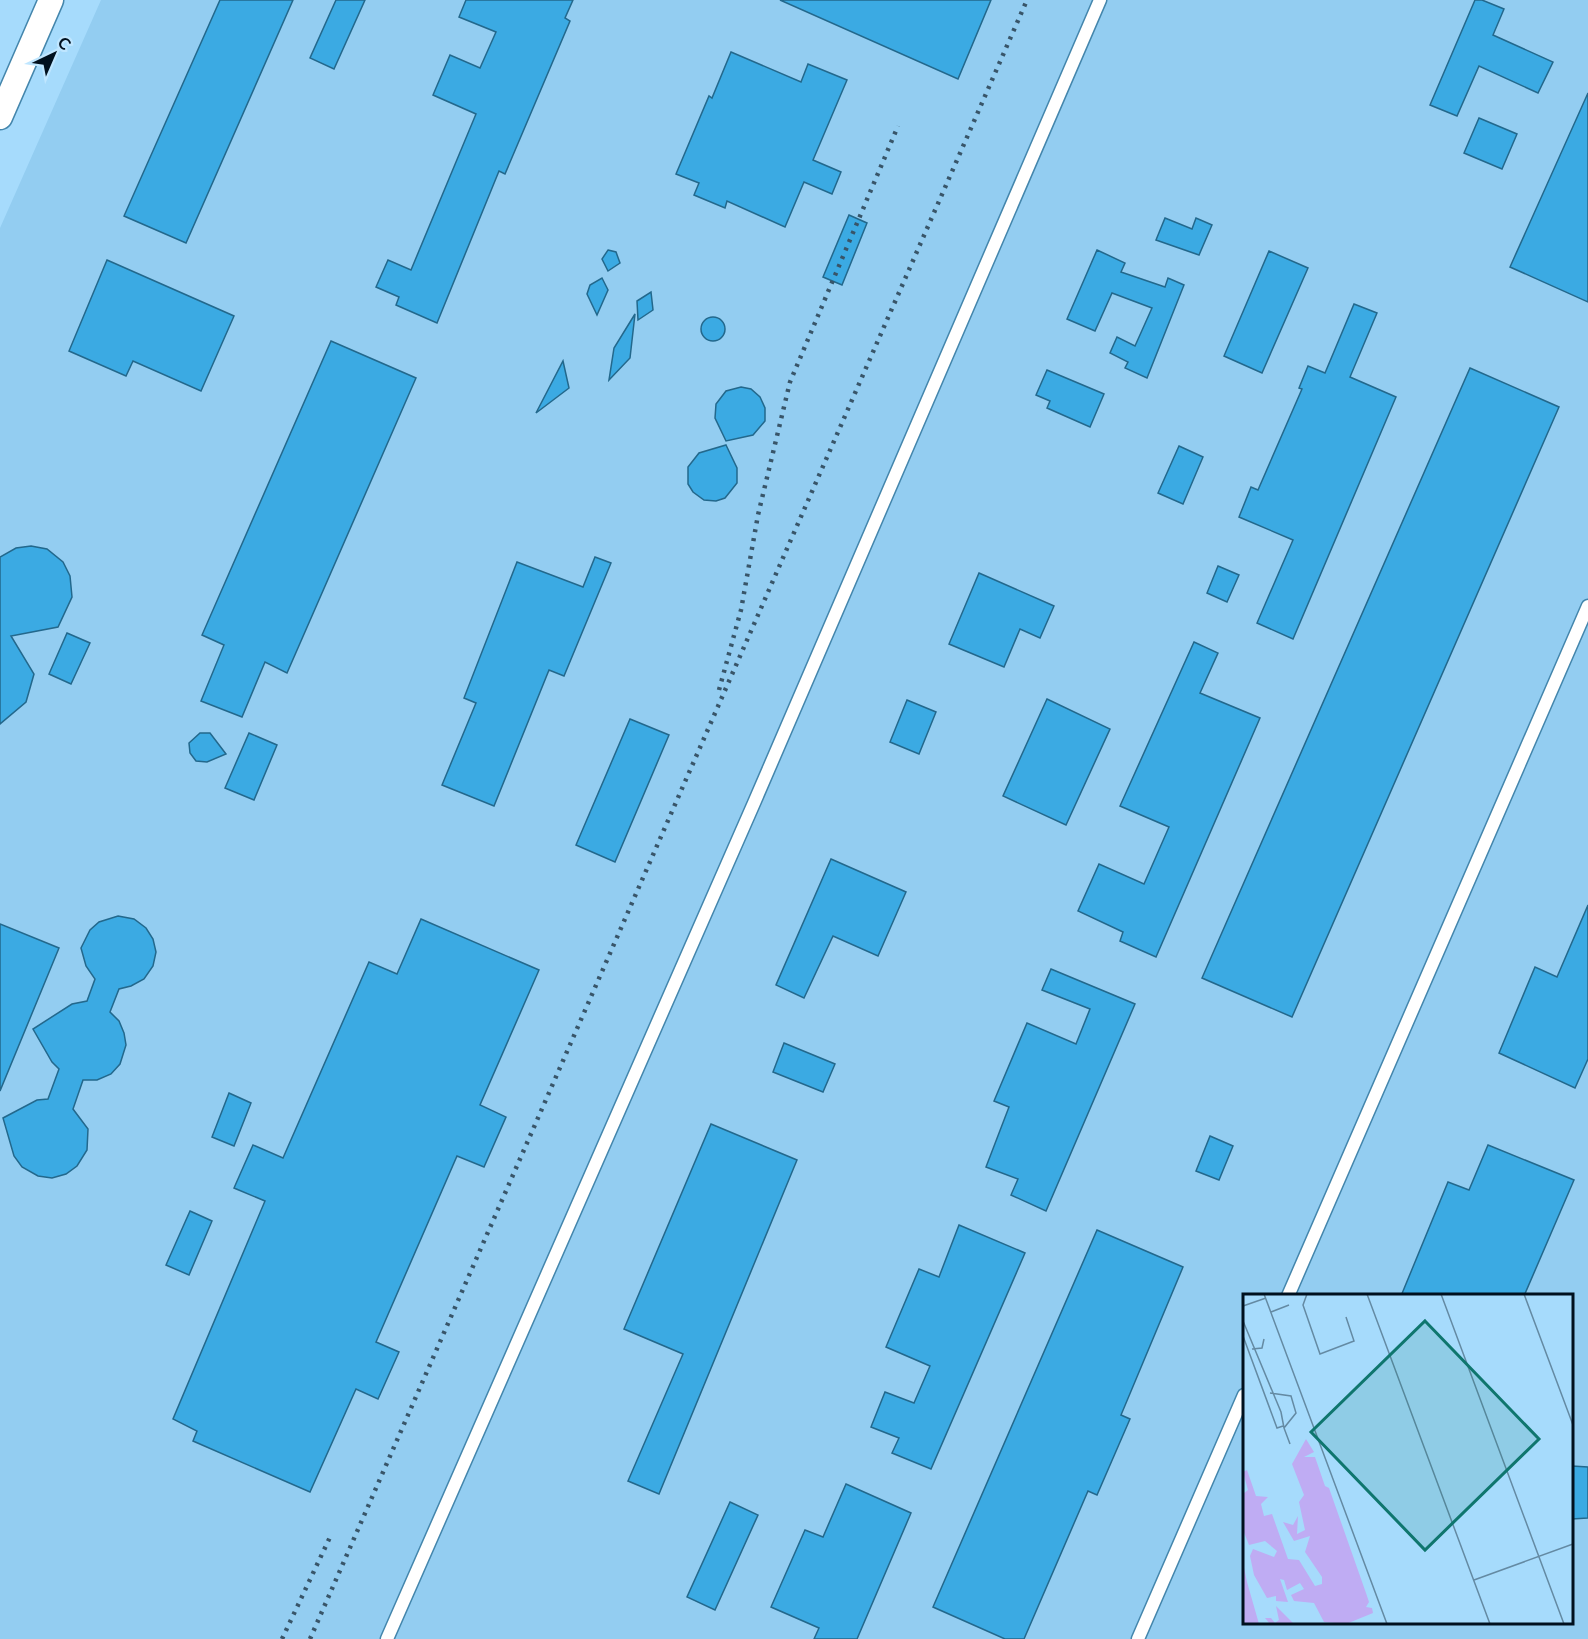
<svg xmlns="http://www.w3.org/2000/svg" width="1588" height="1639" font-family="Lato,sans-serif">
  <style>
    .built { fill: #93cdf1; fill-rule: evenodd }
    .building { fill: #3baae3; stroke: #23688c; stroke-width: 1.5 }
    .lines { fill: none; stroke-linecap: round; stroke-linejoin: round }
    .lane-casing { stroke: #4486ac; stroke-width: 15 }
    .street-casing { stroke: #4486ac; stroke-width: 27 }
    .lane { stroke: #fff; stroke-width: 12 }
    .street { stroke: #fff; stroke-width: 24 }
    .rail { stroke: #385569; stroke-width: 4.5; stroke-dasharray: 3 6; stroke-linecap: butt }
    .inset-road { fill: none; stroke: #648aa3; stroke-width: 1.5 }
    .view { fill: #0f766e; fill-opacity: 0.15; stroke: #0f766e; stroke-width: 3 }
    .inset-edge { fill: none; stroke: #00101e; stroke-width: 3 }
  </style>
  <rect width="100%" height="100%" fill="#a6dbfc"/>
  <path class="built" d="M 101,0 L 1588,0 L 1588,1639 L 0,1639 L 0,228 ZM 1244,1296 L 1572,1296 L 1572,1622 L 1244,1622 Z"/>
  <g class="building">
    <path d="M 220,0 L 293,0 L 186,243 L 124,216 Z"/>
    <path d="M 336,0 L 365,0 L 334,69 L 310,58 Z"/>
    <path d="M 466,0 L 573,0 L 565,18 L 570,21 L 505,174 L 499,171 L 437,323 L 396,305 L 399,297 L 376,287 L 388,260 L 411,270 L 476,114 L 433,95 L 450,55 L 480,68 L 496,32 L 459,17 Z"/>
    <path d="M 780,0 L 991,0 L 958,79 Z"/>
    <path d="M 1475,0 L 1482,0 L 1504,9 L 1493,35 L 1553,62 L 1538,93 L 1479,66 L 1457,116 L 1430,105 Z"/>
    <path d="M 731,52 L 801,82 L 808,64 L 847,80 L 813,160 L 841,172 L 832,194 L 804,182 L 785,227 L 727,201 L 725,208 L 694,195 L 699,183 L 676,174 L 709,96 L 712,98 Z"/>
    <path d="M 1588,93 L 1588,302 L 1510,267 Z"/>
    <path d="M 1479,118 L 1517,134 L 1502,169 L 1464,153 Z"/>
    <path d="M 849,215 L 867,223 L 842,285 L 823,277 Z"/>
    <path d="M 1165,218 L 1192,229 L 1196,218 L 1212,225 L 1199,255 L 1156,240 Z"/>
    <path d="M 608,250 L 616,252 L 620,263 L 608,271 L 602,259 Z"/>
    <path d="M 1097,250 L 1125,263 L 1121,272 L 1165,287 L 1168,278 L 1184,285 L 1147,378 L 1125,368 L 1128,362 L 1110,353 L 1117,337 L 1135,346 L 1152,308 L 1112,293 L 1095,331 L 1067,319 Z"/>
    <path d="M 1269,251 L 1308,268 L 1262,373 L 1224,356 Z"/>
    <path d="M 107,260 L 234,316 L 201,391 L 133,361 L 126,376 L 69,351 Z"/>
    <path d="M 602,278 L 608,290 L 597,315 L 587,294 L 590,285 Z"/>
    <path d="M 651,292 L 653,310 L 638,320 L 637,301 Z"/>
    <path d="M 1354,304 L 1377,313 L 1350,377 L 1396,397 L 1293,639 L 1257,623 L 1293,540 L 1239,517 L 1251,487 L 1258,490 L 1302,389 L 1299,388 L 1308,366 L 1325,373 Z"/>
    <path d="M 635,314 L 630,358 L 609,380 L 614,348 Z"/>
    <circle cx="713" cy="329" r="12"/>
    <path d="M 331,341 L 416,378 L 287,673 L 265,662 L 242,717 L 201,701 L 224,645 L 202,635 Z"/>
    <path d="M 563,361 L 569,388 L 536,413 Z"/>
    <path d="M 1470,368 L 1559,407 L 1292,1017 L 1202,978 Z"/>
    <path d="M 1047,370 L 1104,394 L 1090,427 L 1047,408 L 1050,401 L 1036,395 Z"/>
    <path d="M 741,387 L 751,389 L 760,397 L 765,408 L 765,421 L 753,435 L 726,441 L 715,418 L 716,404 L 726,391 Z"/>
    <path d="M 726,445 L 737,468 L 737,483 L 725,498 L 716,501 L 704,500 L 693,492 L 688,484 L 688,467 L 699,453 Z"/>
    <path d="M 1179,446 L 1203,457 L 1183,504 L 1158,493 Z"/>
    <path d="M 31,546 L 47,549 L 63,562 L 70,576 L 72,597 L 58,627 L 11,636 L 34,674 L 26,702 L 0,724 L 0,557 L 16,548 Z"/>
    <path d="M 595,557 L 611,563 L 564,676 L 549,670 L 494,806 L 442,785 L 476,703 L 464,698 L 517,562 L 583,587 Z"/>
    <path d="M 1218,566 L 1239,575 L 1227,602 L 1207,593 Z"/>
    <path d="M 979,573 L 1054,606 L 1040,638 L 1020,629 L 1004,667 L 949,644 Z"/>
    <path d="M 67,633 L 90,643 L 71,684 L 49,674 Z"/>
    <path d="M 1194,642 L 1218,653 L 1200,693 L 1260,718 L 1156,957 L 1120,941 L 1123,932 L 1078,911 L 1099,864 L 1144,884 L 1169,827 L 1120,806 Z"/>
    <path d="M 1047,699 L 1110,729 L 1066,825 L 1003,796 Z"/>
    <path d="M 907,700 L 936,712 L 919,754 L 890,742 Z"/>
    <path d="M 630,719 L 669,735 L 615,862 L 576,845 Z"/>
    <path d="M 200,733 L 210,733 L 226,754 L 207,762 L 196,761 L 190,753 L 189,743 Z"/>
    <path d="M 249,733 L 277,745 L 254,800 L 225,788 Z"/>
    <path d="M 831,859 L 906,892 L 878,956 L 833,936 L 804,998 L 776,985 Z"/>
    <path d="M 1588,905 L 1588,1059 L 1575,1088 L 1499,1053 L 1535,967 L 1557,977 Z"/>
    <path d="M 118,916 L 134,919 L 146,928 L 153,939 L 156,952 L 153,966 L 144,979 L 131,986 L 119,989 L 110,1012 L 119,1021 L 124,1033 L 126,1045 L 120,1064 L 111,1074 L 97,1080 L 83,1080 L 73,1109 L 88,1129 L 87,1150 L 77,1166 L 66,1174 L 52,1178 L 38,1176 L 22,1167 L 14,1156 L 3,1118 L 37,1100 L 48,1099 L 59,1069 L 52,1062 L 33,1029 L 72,1004 L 87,1001 L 95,979 L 86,966 L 81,948 L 90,930 L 99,922 Z"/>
    <path d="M 421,919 L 539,970 L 480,1105 L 506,1117 L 484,1167 L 457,1156 L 376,1342 L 399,1352 L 378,1399 L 356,1389 L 310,1492 L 193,1441 L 197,1431 L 173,1419 L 265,1201 L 234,1188 L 253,1145 L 283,1158 L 369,962 L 397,974 Z"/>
    <path d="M 0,924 L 59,948 L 0,1091 Z"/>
    <path d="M 1051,969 L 1135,1004 L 1046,1211 L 1011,1195 L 1018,1179 L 986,1167 L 1009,1107 L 994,1101 L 1027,1023 L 1076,1044 L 1090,1009 L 1042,990 Z"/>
    <path d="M 784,1043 L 835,1064 L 823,1092 L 773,1072 Z"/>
    <path d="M 229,1093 L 251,1103 L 234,1146 L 212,1137 Z"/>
    <path d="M 711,1124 L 797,1160 L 659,1494 L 628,1481 L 683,1354 L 624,1329 Z"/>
    <path d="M 1210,1136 L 1233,1146 L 1219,1180 L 1196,1171 Z"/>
    <path d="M 1488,1145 L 1574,1180 L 1524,1296 L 1401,1296 L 1448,1182 L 1469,1190 Z"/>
    <path d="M 190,1211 L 212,1221 L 189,1275 L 166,1265 Z"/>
    <path d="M 959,1225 L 1025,1253 L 931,1469 L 892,1453 L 899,1438 L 871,1427 L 885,1392 L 914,1403 L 930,1366 L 886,1347 L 919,1269 L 939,1277 Z"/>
    <path d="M 1097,1230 L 1183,1267 L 1121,1415 L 1130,1419 L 1097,1495 L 1088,1491 L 1024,1639 L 1005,1639 L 933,1607 Z"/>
    <path d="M 1572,1466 L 1588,1467 L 1588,1518 L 1572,1519 Z"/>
    <path d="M 846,1484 L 911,1513 L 857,1639 L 814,1639 L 819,1628 L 771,1607 L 805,1530 L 823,1537 Z"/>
    <path d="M 730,1502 L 758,1515 L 715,1610 L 687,1597 Z"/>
  </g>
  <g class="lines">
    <g class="lane-casing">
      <g id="lane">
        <path d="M 1288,1296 L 1588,606"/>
        <path d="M 387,1639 L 754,803 L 1100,0"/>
        <path d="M 1138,1639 L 1244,1395"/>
      </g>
    </g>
    <g class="street-casing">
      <path id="street" d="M 0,117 L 51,0"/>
    </g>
    <use href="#lane" class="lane"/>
    <use href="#street" class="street"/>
    <g class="rail">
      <path d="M 719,690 L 741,610 L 758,515 L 790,382 L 898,126"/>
      <path d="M 282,1639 L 331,1535"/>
      <path d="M 310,1639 L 1027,0"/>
    </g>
  </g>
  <g transform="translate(1243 1294)">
    <rect width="330" height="330" fill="#a6dbfc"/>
    <path d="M 63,145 L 71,158 L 61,163 L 72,163 L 82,192 L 86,194 L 123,299 L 126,308 L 123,313 L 129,314 L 130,319 L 103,330 L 81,328 L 71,309 L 51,307 L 48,301 L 61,295 L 57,289 L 44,296 L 41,286 L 37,285 L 45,308 L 33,307 L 33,302 L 24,304 L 11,281 L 7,262 L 10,255 L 31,263 L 34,257 L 22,247 L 6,251 L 0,236 L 0,200 L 5,196 L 0,178 L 4,176 L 13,202 L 25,203 L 18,210 L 21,222 L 29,220 L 45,265 L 56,266 L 72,292 L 79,290 L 79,283 L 62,258 L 67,242 L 51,247 L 40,228 L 50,231 L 55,222 L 54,240 L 62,236 L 56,208 L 61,201 L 49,170 ZM 0,269 L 4,288 L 16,330 L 0,330 ZM 33,312 L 50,329 L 58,330 L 27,330 L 22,324 L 28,324 L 32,329 L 36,326 Z" fill="#bfacf3"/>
    <path class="inset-road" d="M 21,0 L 144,330M 64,0 L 60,11 L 77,60 L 111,47 L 103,23M 124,0 L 247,330M 198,0 L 321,330M 281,0 L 330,131M 0,12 L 23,4M 28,18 L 46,11M 0,27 L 38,118 L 41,134M 0,42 L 34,134 L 40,132M 9,55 L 19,54 L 21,45M 27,99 L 48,102 L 53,119 L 41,134 L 47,150M 231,286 L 330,250"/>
    <path class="view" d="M 182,27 L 296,145 L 182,256 L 68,138 Z"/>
    <rect width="330" height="330" class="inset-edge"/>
  </g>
  <g transform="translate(54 54) rotate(44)" stroke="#bfe6ff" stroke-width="4.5" paint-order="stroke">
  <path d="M0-4.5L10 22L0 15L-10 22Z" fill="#00101e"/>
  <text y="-9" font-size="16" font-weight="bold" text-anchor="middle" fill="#00101e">С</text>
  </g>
</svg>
